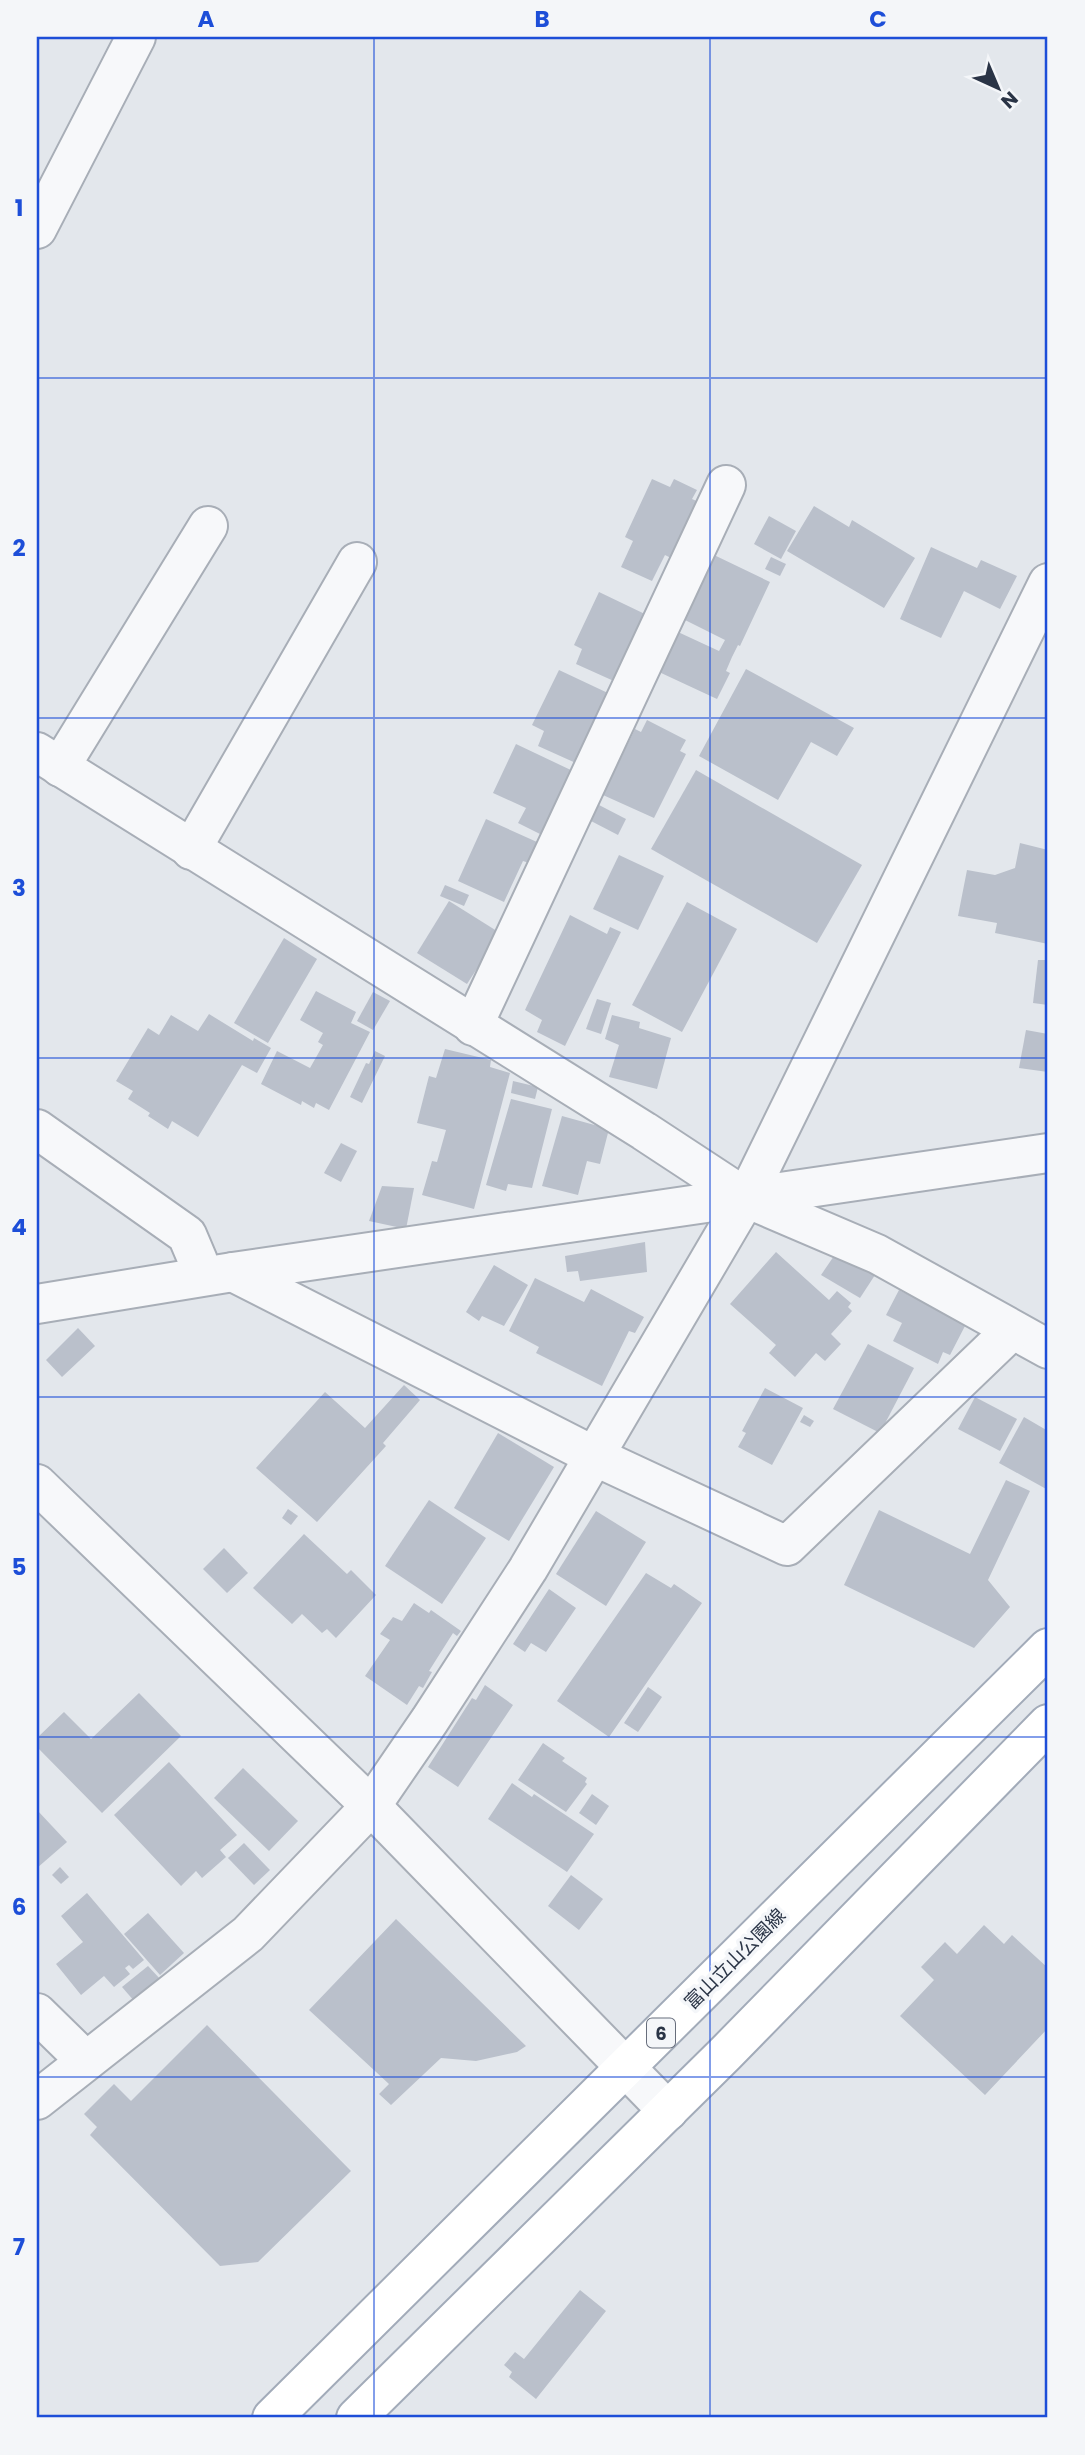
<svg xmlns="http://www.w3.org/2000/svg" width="1085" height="2455" font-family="Poppins,'Noto Sans JP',sans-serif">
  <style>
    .building { fill: #bac0cb }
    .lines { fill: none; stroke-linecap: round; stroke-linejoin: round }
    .minor-casing { stroke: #a8aeb7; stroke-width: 42 }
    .tertiary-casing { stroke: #a8aeb7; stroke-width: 42 }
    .primary-casing { stroke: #a2abb9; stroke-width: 42 }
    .minor { stroke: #f7f8fa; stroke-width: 38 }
    .tertiary { stroke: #f7f8fa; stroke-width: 38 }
    .primary { stroke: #fff; stroke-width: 38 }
    .grid { fill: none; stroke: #1d4ed8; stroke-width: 2; stroke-opacity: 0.55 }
    .labels { text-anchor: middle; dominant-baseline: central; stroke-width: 7; stroke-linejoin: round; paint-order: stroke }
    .shield { fill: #f4f6f9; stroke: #676e7c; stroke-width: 2 }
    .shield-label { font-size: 18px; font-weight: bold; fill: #2a3446 }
    .street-label { font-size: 19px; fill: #2a3446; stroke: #f4f6f9 }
    .neatline { fill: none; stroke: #1d4ed8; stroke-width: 2.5 }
    .grid-label { font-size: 23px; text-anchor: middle; font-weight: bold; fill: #1d4ed8 }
  </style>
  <rect width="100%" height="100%" fill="#e3e7ec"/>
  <g class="building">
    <path d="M 652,479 L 670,487 L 674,479 L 697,490 L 692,499 L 701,503 L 673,559 L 665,555 L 652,581 L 621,567 L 633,541 L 625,537 Z"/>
    <path d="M 814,506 L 849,527 L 852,520 L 915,558 L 884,608 L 787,551 Z"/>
    <path d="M 769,516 L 796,531 L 781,559 L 754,544 Z"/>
    <path d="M 931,547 L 977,568 L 981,560 L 1017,576 L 1000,609 L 964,591 L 941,638 L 900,619 Z"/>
    <path d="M 714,555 L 770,582 L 740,646 L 738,645 L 732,657 L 726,671 L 730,673 L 717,699 L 659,672 L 678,632 L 719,651 L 725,640 L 683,619 Z"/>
    <path d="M 771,557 L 786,564 L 780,576 L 765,569 Z"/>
    <path d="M 599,592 L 649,616 L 616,682 L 576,664 L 582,649 L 574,645 Z"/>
    <path d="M 746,669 L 854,728 L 837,756 L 811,742 L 778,800 L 699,756 Z"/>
    <path d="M 559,670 L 610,694 L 578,764 L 538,746 L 544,731 L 532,725 Z"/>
    <path d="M 647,720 L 686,740 L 680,751 L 686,754 L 654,818 L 603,795 L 635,729 L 641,732 Z"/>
    <path d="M 516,744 L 575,772 L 544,836 L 518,823 L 526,808 L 493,793 Z"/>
    <path d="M 696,770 L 862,865 L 817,943 L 651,849 Z"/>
    <path d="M 599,805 L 626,819 L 618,835 L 591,821 Z"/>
    <path d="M 486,819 L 537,842 L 529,863 L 523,861 L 504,902 L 458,881 Z"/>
    <path d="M 1020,843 L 1048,850 L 1048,944 L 995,933 L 997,923 L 958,916 L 967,870 L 995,875 L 1015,868 Z"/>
    <path d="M 619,855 L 664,876 L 638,930 L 593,909 Z"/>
    <path d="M 445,885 L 469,895 L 464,906 L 440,896 Z"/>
    <path d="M 449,901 L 500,933 L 467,984 L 417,953 Z"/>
    <path d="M 687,902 L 737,929 L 682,1032 L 632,1005 Z"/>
    <path d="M 570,915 L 607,934 L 610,927 L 621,932 L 565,1046 L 537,1032 L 542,1020 L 525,1010 Z"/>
    <path d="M 284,938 L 317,959 L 268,1043 L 234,1023 Z"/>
    <path d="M 1038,960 L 1048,960 L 1048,1005 L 1033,1003 Z"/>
    <path d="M 316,991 L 356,1012 L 351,1023 L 370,1032 L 329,1110 L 316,1103 L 314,1108 L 302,1101 L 301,1105 L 261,1084 L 277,1051 L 310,1068 L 323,1045 L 318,1042 L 323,1033 L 300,1020 Z"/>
    <path d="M 373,992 L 390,1001 L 373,1030 L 357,1021 Z"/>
    <path d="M 597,999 L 611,1003 L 601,1034 L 586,1029 Z"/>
    <path d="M 209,1014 L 253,1041 L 254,1038 L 271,1048 L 257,1073 L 242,1065 L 198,1137 L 172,1121 L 168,1129 L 148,1116 L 150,1113 L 128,1099 L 133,1091 L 116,1081 L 148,1028 L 159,1035 L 171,1015 L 198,1031 Z"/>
    <path d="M 612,1015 L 640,1022 L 639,1028 L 671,1038 L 657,1089 L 609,1077 L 619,1045 L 605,1039 Z"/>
    <path d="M 1026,1030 L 1048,1034 L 1048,1072 L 1019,1068 Z"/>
    <path d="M 445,1049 L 491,1060 L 490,1067 L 510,1073 L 474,1209 L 422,1195 L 432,1161 L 437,1162 L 446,1130 L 417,1123 L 429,1076 L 436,1078 Z"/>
    <path d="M 375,1051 L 385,1056 L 362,1103 L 350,1097 L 366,1063 L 369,1064 Z"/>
    <path d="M 513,1081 L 538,1087 L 535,1099 L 511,1093 Z"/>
    <path d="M 511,1099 L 552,1109 L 532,1188 L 508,1184 L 506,1191 L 486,1185 Z"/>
    <path d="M 562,1116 L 609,1129 L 600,1164 L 587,1161 L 578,1195 L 542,1186 Z"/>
    <path d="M 341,1143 L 357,1151 L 341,1182 L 324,1173 Z"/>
    <path d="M 382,1186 L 414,1188 L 406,1229 L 369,1221 Z"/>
    <path d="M 645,1242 L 647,1272 L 580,1281 L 578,1271 L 567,1272 L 565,1256 Z"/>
    <path d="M 776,1252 L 829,1300 L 837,1291 L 851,1303 L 848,1307 L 852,1311 L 831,1334 L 841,1344 L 825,1361 L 816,1353 L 795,1377 L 769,1353 L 776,1345 L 730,1304 Z"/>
    <path d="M 836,1253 L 875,1275 L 860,1298 L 821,1275 Z"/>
    <path d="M 494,1265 L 528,1285 L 504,1326 L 482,1316 L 479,1321 L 466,1312 Z"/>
    <path d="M 535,1278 L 584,1302 L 591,1289 L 644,1317 L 635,1333 L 629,1331 L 602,1386 L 536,1353 L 539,1347 L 509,1331 Z"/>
    <path d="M 899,1290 L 966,1324 L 950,1355 L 943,1352 L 938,1364 L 893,1341 L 902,1323 L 886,1315 Z"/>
    <path d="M 78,1328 L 95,1346 L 62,1377 L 46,1360 Z"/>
    <path d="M 868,1344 L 914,1368 L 880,1433 L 833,1409 Z"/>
    <path d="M 404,1385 L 420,1400 L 383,1443 L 386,1446 L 317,1522 L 256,1468 L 325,1392 L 365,1428 Z"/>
    <path d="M 765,1388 L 803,1408 L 772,1465 L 738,1447 L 746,1433 L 742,1431 Z"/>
    <path d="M 975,1397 L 1017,1419 L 1000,1451 L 958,1429 Z"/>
    <path d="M 804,1415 L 814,1421 L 810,1427 L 800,1422 Z"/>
    <path d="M 1024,1417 L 1048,1431 L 1048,1490 L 999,1463 Z"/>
    <path d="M 498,1433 L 554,1467 L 509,1541 L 454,1508 Z"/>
    <path d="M 1006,1480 L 1030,1491 L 988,1580 L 1010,1607 L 974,1648 L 844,1585 L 879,1510 L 970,1554 Z"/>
    <path d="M 429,1500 L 486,1538 L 442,1604 L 385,1566 Z"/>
    <path d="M 288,1509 L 298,1516 L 291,1525 L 282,1518 Z"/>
    <path d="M 596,1511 L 646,1542 L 606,1606 L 556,1574 Z"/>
    <path d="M 304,1534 L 347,1574 L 351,1570 L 376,1595 L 336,1638 L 327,1629 L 322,1633 L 302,1614 L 292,1624 L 253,1588 Z"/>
    <path d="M 224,1548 L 248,1573 L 227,1593 L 203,1569 Z"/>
    <path d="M 646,1573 L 671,1588 L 674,1584 L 702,1603 L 609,1737 L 557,1701 Z"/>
    <path d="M 549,1589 L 576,1608 L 546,1652 L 531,1643 L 525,1652 L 513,1644 Z"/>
    <path d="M 414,1603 L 429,1613 L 431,1610 L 461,1631 L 457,1636 L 453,1633 L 429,1671 L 432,1672 L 423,1688 L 419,1686 L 407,1705 L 365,1676 L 390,1640 L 380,1634 L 393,1617 L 402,1621 Z"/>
    <path d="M 485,1685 L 513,1705 L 458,1787 L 428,1767 L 472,1698 L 476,1700 Z"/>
    <path d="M 648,1687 L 662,1697 L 638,1732 L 624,1723 Z"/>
    <path d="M 139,1693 L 181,1736 L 102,1813 L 37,1747 L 37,1738 L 64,1712 L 91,1739 Z"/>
    <path d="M 543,1743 L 565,1758 L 562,1761 L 587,1778 L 585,1782 L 587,1784 L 566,1812 L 518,1780 Z"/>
    <path d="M 169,1762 L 237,1835 L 220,1850 L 226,1857 L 202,1878 L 196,1871 L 181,1886 L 114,1815 Z"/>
    <path d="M 243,1768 L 298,1821 L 269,1851 L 214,1798 Z"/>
    <path d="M 512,1783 L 532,1797 L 534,1794 L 594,1834 L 567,1872 L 488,1819 Z"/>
    <path d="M 592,1794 L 609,1806 L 596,1825 L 579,1813 Z"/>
    <path d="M 37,1810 L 67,1842 L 37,1868 Z"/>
    <path d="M 244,1843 L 270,1870 L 254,1885 L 228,1858 Z"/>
    <path d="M 60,1867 L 69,1877 L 61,1884 L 52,1875 Z"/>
    <path d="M 571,1875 L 603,1899 L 579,1930 L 548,1906 Z"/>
    <path d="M 87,1893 L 144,1960 L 133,1969 L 129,1965 L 125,1968 L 130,1974 L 114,1987 L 104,1976 L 81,1995 L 56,1964 L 83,1942 L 61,1916 Z"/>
    <path d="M 148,1913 L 184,1953 L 160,1975 L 124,1934 Z"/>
    <path d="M 396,1919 L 526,2046 L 517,2052 L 476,2061 L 441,2058 L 391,2105 L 379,2094 L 389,2084 L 309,2010 Z"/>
    <path d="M 984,1925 L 1004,1944 L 1012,1935 L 1048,1968 L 1048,2028 L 985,2095 L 900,2016 L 934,1980 L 921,1967 L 945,1942 L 957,1954 Z"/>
    <path d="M 148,1966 L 161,1980 L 135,2002 L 122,1987 Z"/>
    <path d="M 207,2025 L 351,2171 L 258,2262 L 220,2266 L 90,2135 L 97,2127 L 84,2114 L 114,2084 L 131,2101 Z"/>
    <path d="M 580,2290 L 606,2311 L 536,2399 L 509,2377 L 512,2372 L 504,2365 L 515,2352 L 524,2359 Z"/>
  </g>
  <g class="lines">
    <g class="minor-casing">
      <g id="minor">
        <path d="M 37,229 L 136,37"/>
        <path d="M 37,752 L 644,1131 L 746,1198 L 877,1254 L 1048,1349"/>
        <path d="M 60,767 L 208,526"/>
        <path d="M 191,850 L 357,562"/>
        <path d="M 473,1026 L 726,485"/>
        <path d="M 37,1129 L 187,1235 L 198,1261 L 199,1277"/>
        <path d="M 233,1272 L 594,1456 L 787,1546 L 1012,1330"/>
        <path d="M 37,2013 L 86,2061"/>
        <path d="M 37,2100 L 248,1934 L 371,1806 L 430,1720 L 528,1569 L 746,1198"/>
      </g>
    </g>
    <g class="tertiary-casing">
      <g id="tertiary">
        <path d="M 746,1198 L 1048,583"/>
        <path d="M 37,1304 L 233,1272 L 1048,1153"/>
        <path d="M 37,1484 L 371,1806 L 668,2111"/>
      </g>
    </g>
    <g class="primary-casing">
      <g id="primary">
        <path d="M 272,2418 L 1048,1648"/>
        <path d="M 356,2418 L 725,2054 L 1048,1724"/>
      </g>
    </g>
    <use href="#minor" class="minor"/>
    <use href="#tertiary" class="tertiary"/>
    <use href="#primary" class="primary"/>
  </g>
  <path class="grid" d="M 374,37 L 374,2418M 710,37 L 710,2418M 37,378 L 1048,378M 37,718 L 1048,718M 37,1058 L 1048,1058M 37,1397 L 1048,1397M 37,1737 L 1048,1737M 37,2077 L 1048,2077"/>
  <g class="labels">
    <rect class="shield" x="647" y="2018.5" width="28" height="29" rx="5"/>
    <g class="shield-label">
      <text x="661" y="2033">6</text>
    </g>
    <g class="street-label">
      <text transform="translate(735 1959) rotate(-45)">富山立山公園線</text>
    </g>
  </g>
  <rect width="1085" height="2455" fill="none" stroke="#f4f6f9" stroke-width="77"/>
  <g transform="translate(998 88) rotate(136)" stroke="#f4f6f9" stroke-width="5" paint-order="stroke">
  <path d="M0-5L12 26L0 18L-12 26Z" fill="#2a3446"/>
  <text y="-10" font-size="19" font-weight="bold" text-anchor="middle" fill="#2a3446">N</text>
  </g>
  <rect x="38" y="38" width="1008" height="2378" class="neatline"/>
  <g class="grid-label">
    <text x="206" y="27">A</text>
    <text x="542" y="27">B</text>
    <text x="878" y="27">C</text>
    <text x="19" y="216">1</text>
    <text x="19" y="556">2</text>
    <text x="19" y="896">3</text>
    <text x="19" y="1235">4</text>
    <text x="19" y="1575">5</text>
    <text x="19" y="1915">6</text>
    <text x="19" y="2255">7</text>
  </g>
</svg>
